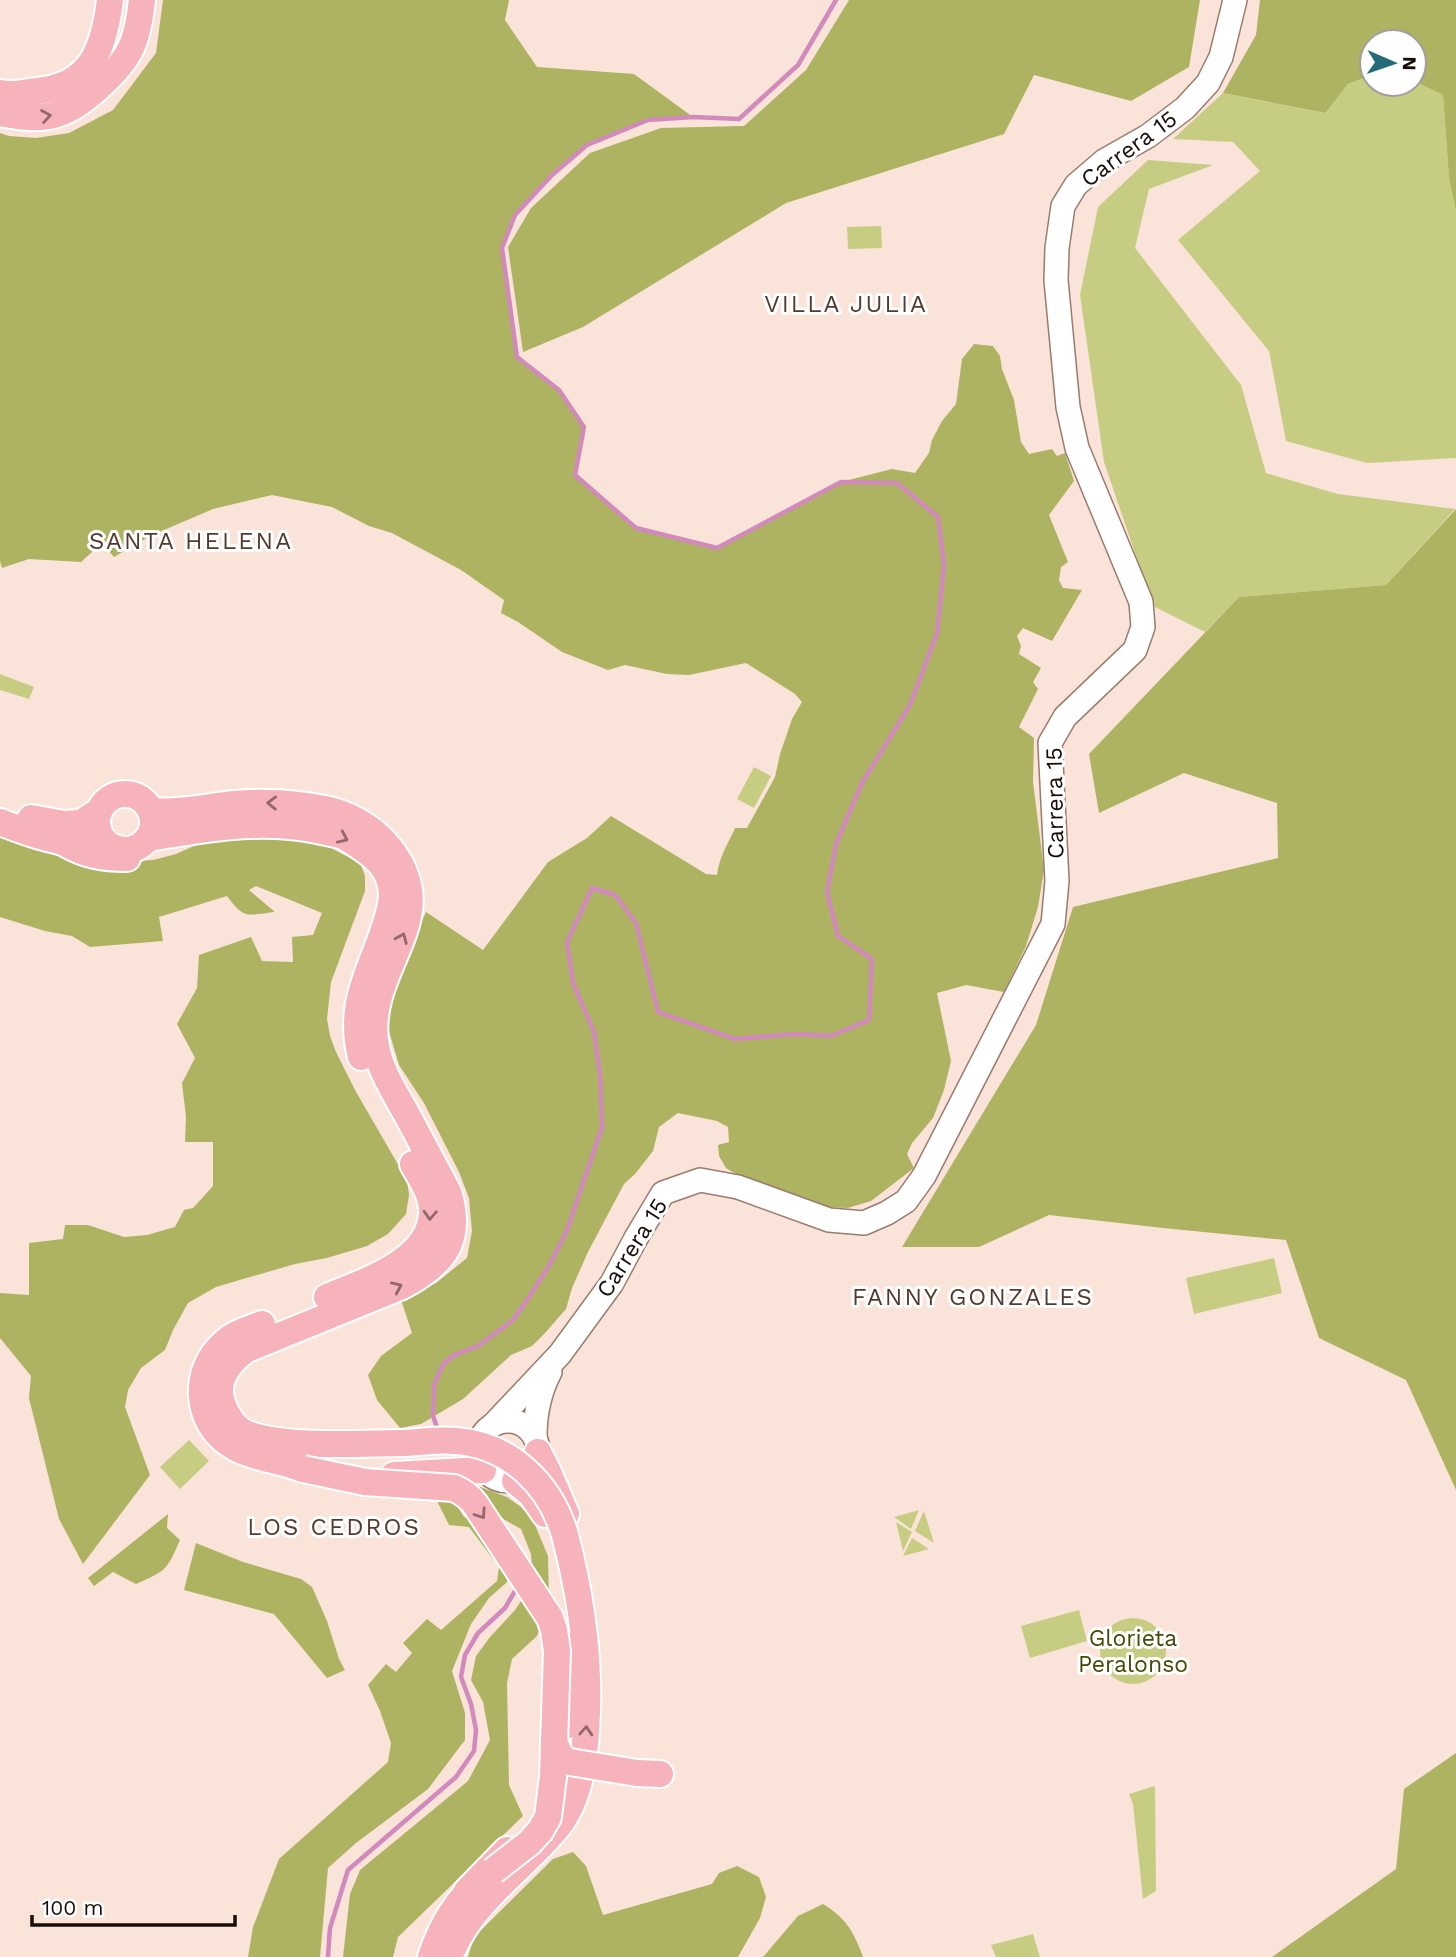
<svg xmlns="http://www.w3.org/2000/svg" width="1456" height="1957" font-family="'Work Sans',sans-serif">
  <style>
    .green { fill: #c6cd82 }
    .forest { fill: #adb360 }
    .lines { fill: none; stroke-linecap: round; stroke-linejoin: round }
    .stream { stroke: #d18abb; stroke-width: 4.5 }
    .secondary-casing { stroke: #9b7b6c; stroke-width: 26 }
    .primary-casing { stroke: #fff; stroke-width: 30 }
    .secondary { stroke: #fff; stroke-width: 23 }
    .primary { stroke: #f7b3bc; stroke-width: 26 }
    .primary-bridge-casing { stroke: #fff; stroke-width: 30; stroke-linecap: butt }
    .primary-bridge { stroke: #f7b3bc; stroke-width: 26 }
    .oneway { stroke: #93686b }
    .labels { text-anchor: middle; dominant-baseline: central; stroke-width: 6; stroke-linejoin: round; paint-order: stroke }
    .street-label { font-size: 23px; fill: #180d08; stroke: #fff }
    .park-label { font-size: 23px; fill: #454906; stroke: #fff }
    .neighbourhood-label { font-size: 24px; letter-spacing: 2px; fill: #55392c; stroke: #fff }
  </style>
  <rect width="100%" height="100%" fill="#fae4da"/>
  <g class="green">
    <path d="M 1372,75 L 1372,84 L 1414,84 L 1414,81 L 1443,95 L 1449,178 L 1456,212 L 1456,458 L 1367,463 L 1286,441 L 1269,351 L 1178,240 L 1260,171 L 1233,142 L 1173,139 L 1223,93 L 1324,113 L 1348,84 Z"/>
    <path d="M 1148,160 L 1213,165 L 1149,189 L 1135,248 L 1241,385 L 1266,473 L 1338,494 L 1455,509 L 1386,585 L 1239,597 L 1205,632 L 1153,606 L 1104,462 L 1080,295 L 1098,207 Z"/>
    <path d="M 881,226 L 882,248 L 848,249 L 847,227 Z"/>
    <path d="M 0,674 L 34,687 L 29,699 L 0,690 Z"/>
    <path d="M 754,767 L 771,776 L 754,808 L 737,799 Z"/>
    <path d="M 1274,1258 L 1282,1293 L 1194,1314 L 1186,1278 Z"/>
    <path d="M 189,1440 L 209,1461 L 180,1489 L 160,1467 Z"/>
    <path d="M 919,1510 L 911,1529 L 894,1517 Z"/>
    <path d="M 924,1511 L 934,1543 L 915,1531 Z"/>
    <path d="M 896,1522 L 912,1532 L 903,1551 Z"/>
    <path d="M 912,1538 L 929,1549 L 903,1556 Z"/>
    <path d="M 1079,1610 L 1087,1641 L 1030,1658 L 1021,1626 Z"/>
    <circle cx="1133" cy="1651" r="33"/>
    <path d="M 1155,1786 L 1156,1891 L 1143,1899 L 1133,1804 L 1129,1794 Z"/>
    <path d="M 1033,1934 L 1040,1957 L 996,1957 L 991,1945 Z"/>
  </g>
  <g class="forest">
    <path d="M 163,0 L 509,0 L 505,20 L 537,67 L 634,74 L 693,117 L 648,120 L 587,145 L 552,175 L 515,215 L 502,248 L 517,357 L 559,390 L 584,427 L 576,476 L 636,528 L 717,548 L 841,482 L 892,469 L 915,473 L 929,453 L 932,440 L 942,421 L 956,404 L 962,359 L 974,344 L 993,346 L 1000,356 L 1002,369 L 1014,400 L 1021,442 L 1029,454 L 1052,449 L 1057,456 L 1065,453 L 1074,481 L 1049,515 L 1068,562 L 1061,567 L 1059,580 L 1063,588 L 1082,590 L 1052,641 L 1023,628 L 1017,636 L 1021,646 L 1019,654 L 1041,668 L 1033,682 L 1038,689 L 1019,727 L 1034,738 L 1033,782 L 1044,870 L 1038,907 L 1026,946 L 1004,992 L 966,985 L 937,993 L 951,1061 L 944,1090 L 933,1118 L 912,1143 L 907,1154 L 914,1168 L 871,1201 L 848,1208 L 821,1207 L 744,1179 L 726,1168 L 719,1156 L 718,1145 L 729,1142 L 728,1127 L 717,1121 L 678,1113 L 659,1127 L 653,1151 L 635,1174 L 624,1184 L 588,1252 L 572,1288 L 566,1309 L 545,1333 L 532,1346 L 511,1355 L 463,1399 L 421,1424 L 400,1428 L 377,1400 L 368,1375 L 381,1356 L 412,1333 L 400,1297 L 436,1283 L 467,1258 L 472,1231 L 469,1198 L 459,1172 L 424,1103 L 399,1065 L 388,1028 L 391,991 L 426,912 L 483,950 L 548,862 L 587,838 L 611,816 L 706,874 L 717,875 C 719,857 728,844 735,828 L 747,828 L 775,777 L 780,754 L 792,719 L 802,702 L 795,694 L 746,663 L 689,675 L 667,674 L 625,665 L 608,670 L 562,652 L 518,622 L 501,613 L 504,600 L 461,570 L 392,533 L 369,526 L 332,507 L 272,495 L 213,509 L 150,536 L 114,557 L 102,543 L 81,562 L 29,559 L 2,568 L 0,561 L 0,133 L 9,136 L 36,138 L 69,133 L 113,110 L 156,53 Z"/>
    <path d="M 849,0 L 1200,0 L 1189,67 L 1131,101 L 1034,75 L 1004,134 L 786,203 L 583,327 L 523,352 L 508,247 L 531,208 L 590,153 L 661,128 L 744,126 L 806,70 Z"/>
    <path d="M 1260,0 L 1456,0 L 1456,212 L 1449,178 L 1443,95 L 1414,81 L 1414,42 L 1372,42 L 1372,75 L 1348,84 L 1325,113 L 1223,93 L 1256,35 Z"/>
    <path d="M 1456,509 L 1456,1490 L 1406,1380 L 1319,1338 L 1286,1240 L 1163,1228 L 1049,1215 L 979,1247 L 902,1247 L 1036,1025 L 1073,907 L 1278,858 L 1277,803 L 1184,773 L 1099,813 L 1089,754 L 1239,597 L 1386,585 Z"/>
    <path d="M 0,829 L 121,862 L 153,860 L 176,854 L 225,832 L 271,833 L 327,846 L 360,863 L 365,876 L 365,891 L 331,982 L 327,1019 L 330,1036 L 336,1052 L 355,1090 L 407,1180 L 409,1195 L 406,1214 L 388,1234 L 367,1246 L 327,1258 L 295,1264 L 216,1287 L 188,1303 L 173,1330 L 165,1350 L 141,1368 L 128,1390 L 125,1407 L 150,1475 L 83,1564 L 59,1519 L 29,1398 L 31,1376 L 0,1338 L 0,1293 L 29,1295 L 29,1243 L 63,1239 L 65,1225 L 88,1225 L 124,1237 L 147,1235 L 175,1227 L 184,1210 L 193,1208 L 213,1186 L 213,1142 L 185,1142 L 186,1117 L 182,1083 L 195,1058 L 177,1024 L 197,988 L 199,955 L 251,937 L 262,961 L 293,962 L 292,937 L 313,935 L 322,913 L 256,886 L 249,890 L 275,912 C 246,915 245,920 227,896 L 159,917 L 163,941 L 90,947 L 72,936 L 45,931 L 0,917 Z"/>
    <path d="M 475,1485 L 507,1497 L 521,1507 L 533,1520 L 548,1556 L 549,1601 L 537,1636 L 512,1659 L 507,1683 L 509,1785 L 523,1816 L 398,1937 L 393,1957 L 343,1957 L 350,1894 L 360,1870 L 468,1781 L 490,1740 L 483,1702 L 471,1680 L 476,1656 L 490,1637 L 515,1610 L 533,1583 L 531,1554 L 521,1529 L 505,1520 L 466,1490 Z"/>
    <path d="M 445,1486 L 464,1517 L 485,1526 L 509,1561 L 507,1582 L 489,1598 L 471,1624 L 452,1671 L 465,1713 L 465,1740 L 428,1789 L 356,1843 L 328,1868 L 320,1957 L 248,1957 L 253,1927 L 279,1859 L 388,1762 L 391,1743 L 380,1711 L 368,1685 L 386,1664 L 396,1672 L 412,1653 L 403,1643 L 427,1619 L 441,1630 L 497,1581 L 499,1567 L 469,1527 L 449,1525 L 432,1491 Z"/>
    <path d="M 168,1514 L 167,1528 L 180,1540 C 167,1570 166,1571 136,1584 L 113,1572 L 94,1586 L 88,1578 Z"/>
    <path d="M 196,1543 L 243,1562 L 301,1579 L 312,1587 L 327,1621 L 339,1659 L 345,1670 L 327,1678 L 274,1614 L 184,1590 Z"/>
    <path d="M 1456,1753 L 1456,1957 L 1272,1957 L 1396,1869 L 1404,1789 Z"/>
    <path d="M 573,1852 L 586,1866 L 603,1915 L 712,1884 L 719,1873 L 737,1866 L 759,1877 L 766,1897 L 760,1918 L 738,1957 L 468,1957 L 474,1937 L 553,1859 Z"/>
    <path d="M 823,1904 C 847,1919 853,1931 863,1957 L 763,1957 L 798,1916 Z"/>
  </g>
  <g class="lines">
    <g class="stream">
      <path d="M 439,1433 L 433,1416 L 434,1385 L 443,1364 L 454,1355 L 478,1346 L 513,1320 L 529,1297 L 550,1264 L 567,1230 L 602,1127 L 600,1075 L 594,1032 L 573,983 L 567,942 L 592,888 L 615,895 L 636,923 L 658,1012 L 735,1039 L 796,1034 L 831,1036 L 869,1020 L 872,959 L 838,936 L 827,892 L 836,844 L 862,783 L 910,705 L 937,633 L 944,565 L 938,517 L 897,483 L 841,482 L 717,548 L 636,528 L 575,475 L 584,427 L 559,390 L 517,357 L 502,248 L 515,215 L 552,175 L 587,145 L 648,120 L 693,117 L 739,119 L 798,65 L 836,0"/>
      <path d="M 328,1957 L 330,1928 L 348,1870 L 456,1777 L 474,1751 L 476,1730 L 471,1704 L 461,1677 L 465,1655 L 478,1633 L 505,1608 L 518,1586"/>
    </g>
    <g class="secondary-casing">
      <g id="secondary">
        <circle cx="508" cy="1451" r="30"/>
        <path d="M 494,1424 L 560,1354 L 612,1283 L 636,1238 L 663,1193 L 700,1180 L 738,1187 L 829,1220 L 864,1223 L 887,1213 L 906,1201 L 924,1176 L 1053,924 L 1057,881 L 1050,743 L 1065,717 L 1135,650 L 1143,627 L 1141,602 L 1077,448 L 1068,407 L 1056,280 L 1057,248 L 1063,206 L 1076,185 L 1104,161 L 1148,136 L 1185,108 L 1208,83 L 1221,57 L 1235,0"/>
        <path d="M 535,1437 C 535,1414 539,1393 550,1372"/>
      </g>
    </g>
    <g class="primary-casing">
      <g id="primary">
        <path d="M 0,93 C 17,96 22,92 37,91 C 92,86 104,48 110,0"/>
        <path d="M 0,113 C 49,123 68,116 104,82 C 116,71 127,59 133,43 C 139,29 140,15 142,0"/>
        <circle cx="125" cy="822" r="28"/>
        <path d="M 151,811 C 181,813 206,807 235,804 C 265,801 295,803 325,809 C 349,814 372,827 388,846 C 447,917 366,965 375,1040 C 378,1067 393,1090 406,1113 C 420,1139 434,1166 448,1192 C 463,1240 444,1264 402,1286 L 245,1350 C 230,1362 216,1377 221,1399 C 224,1412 233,1427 245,1433 C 282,1449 364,1443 406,1443"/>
        <path d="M 31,818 L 64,824 L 81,823 L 98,812"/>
        <path d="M 0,822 C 26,832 51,841 78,844"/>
        <path d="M 148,838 C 207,829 258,818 317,830 C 325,832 335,833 343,836 C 352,841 361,847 369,853 C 388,867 396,886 390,909 C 377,964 346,996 361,1057"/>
        <path d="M 63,842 C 85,855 102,858 127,858"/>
        <path d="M 327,1297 C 365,1281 435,1260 432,1208 C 431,1192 420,1177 413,1164"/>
        <path d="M 262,1324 C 250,1329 234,1333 224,1343 C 192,1370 195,1423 231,1445 C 251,1458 281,1460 303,1469"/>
        <path d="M 538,1452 L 548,1472 L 566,1514"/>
        <path d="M 394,1475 L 483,1470"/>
        <path d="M 515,1481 L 531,1494 L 545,1514"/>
        <path d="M 566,1726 L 572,1646"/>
        <path d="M 637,1773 L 660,1774"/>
        <path d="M 467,1891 L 507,1850"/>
        <path d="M 431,1957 C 441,1927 455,1901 480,1881"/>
        <path d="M 449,1957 C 470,1905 510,1879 547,1839 C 553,1832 560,1825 564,1818 C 580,1792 584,1761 586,1731 C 591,1663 582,1600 565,1535"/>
      </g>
    </g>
    <use href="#secondary" class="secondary"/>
    <use href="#primary" class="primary"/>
    <g class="primary-bridge-casing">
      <g id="primary-bridge">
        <path d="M 406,1443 C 423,1442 439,1439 456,1441 C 510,1445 550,1484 565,1535"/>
        <path d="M 303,1469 L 365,1482 L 454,1488 C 463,1492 469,1496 475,1504 L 550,1618 L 554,1630 L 557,1651 L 553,1777 L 548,1817 L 540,1831 L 529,1843 L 493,1871"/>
        <path d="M 554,1742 L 561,1757 L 570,1762 L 637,1773"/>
      </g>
    </g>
    <use href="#primary-bridge" class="primary-bridge"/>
  </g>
  <defs><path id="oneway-chevron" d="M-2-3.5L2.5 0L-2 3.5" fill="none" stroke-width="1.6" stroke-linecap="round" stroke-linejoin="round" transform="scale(1.75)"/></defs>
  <g class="oneway">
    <use href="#oneway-chevron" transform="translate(46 116) rotate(-10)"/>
    <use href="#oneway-chevron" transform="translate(272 803) rotate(-179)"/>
    <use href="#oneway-chevron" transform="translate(343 838) rotate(24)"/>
    <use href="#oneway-chevron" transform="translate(402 938) rotate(-67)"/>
    <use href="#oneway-chevron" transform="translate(430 1215) rotate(93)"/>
    <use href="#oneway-chevron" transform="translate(397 1287) rotate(-24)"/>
    <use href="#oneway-chevron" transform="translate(481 1514) rotate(56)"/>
    <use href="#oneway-chevron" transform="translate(586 1731) rotate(-86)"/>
  </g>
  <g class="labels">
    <g class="street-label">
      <text transform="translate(1129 149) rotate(-36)">Carrera 15</text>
      <text transform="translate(1055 803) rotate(-91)">Carrera 15</text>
      <text transform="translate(632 1248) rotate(-58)">Carrera 15</text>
    </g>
    <g class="park-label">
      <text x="1133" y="1638">Glorieta<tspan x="1133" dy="26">Peralonso</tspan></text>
    </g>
    <g class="neighbourhood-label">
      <text x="846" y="304">VILLA JULIA</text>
      <text x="191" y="541">SANTA HELENA</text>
      <text x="973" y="1297">FANNY GONZALES</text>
      <text x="334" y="1527">LOS CEDROS</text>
    </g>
  </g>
  <g transform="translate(1393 63) rotate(92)"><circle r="33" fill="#ffffff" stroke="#a39e9c" stroke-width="2"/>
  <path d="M0-5L12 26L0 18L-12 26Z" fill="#246b79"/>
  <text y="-10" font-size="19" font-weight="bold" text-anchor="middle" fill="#180d08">N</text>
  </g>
  <path d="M32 1915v10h203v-10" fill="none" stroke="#180d08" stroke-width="3.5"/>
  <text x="42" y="1915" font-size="21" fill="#180d08" stroke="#ffffff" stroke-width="5" paint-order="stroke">100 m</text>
</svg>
